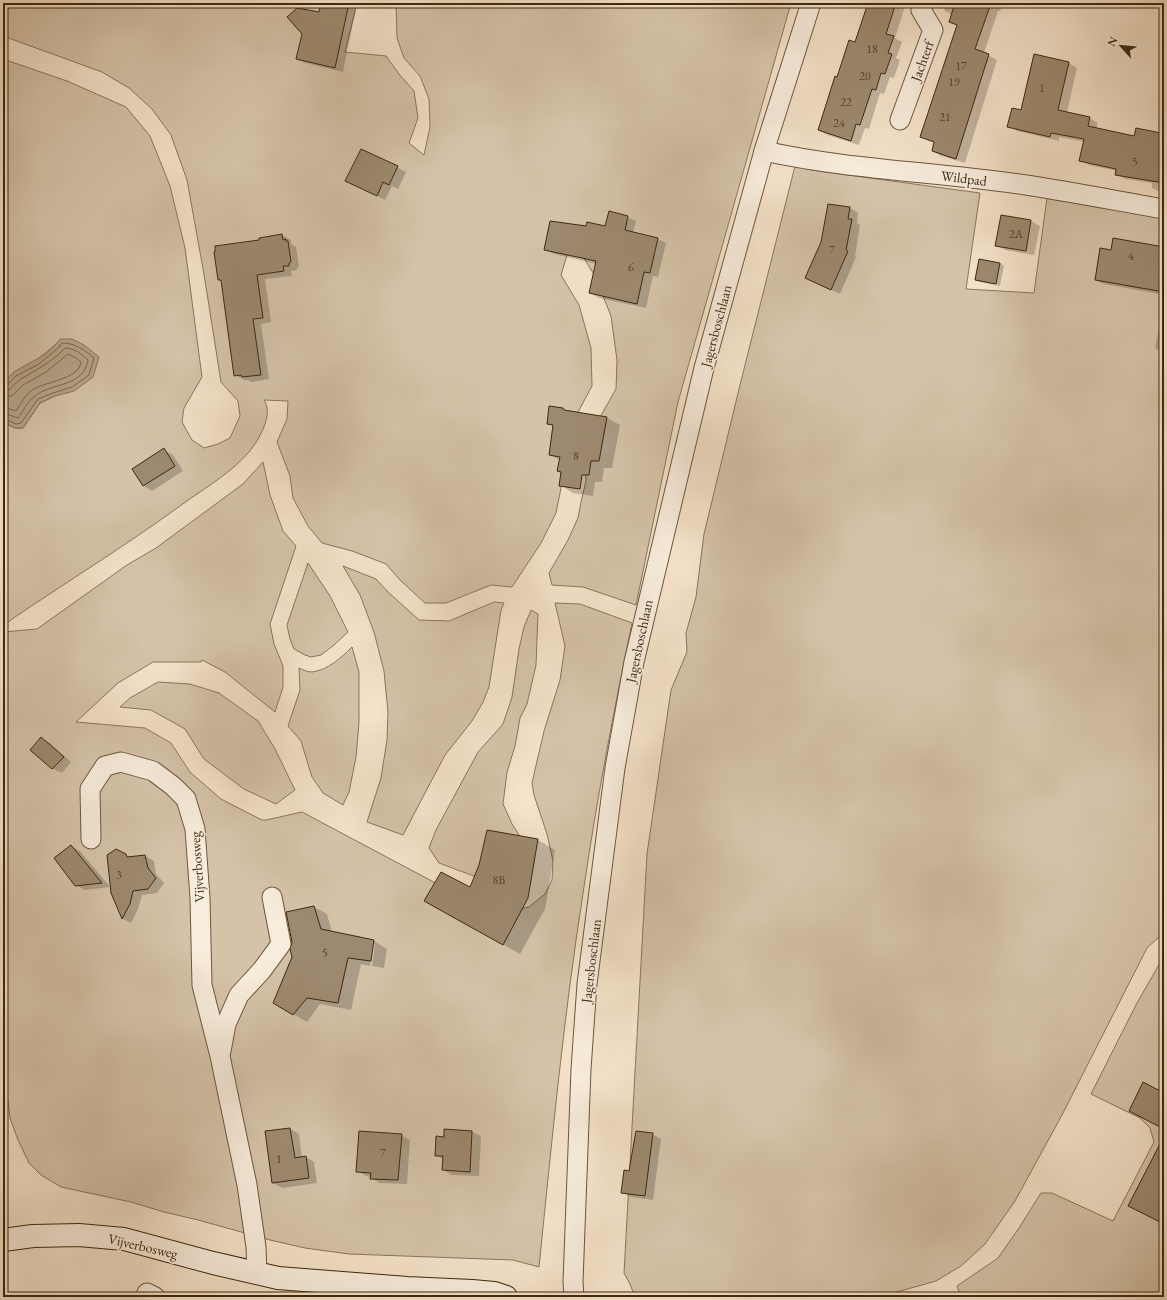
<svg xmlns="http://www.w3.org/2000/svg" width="1167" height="1300" font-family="'EB Garamond',serif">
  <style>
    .green { fill: #d5c3a9; stroke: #8a765c }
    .water { fill: #b6a389; stroke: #867258 }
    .shadow { fill: #0003 }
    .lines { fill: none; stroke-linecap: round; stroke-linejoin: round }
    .shore { stroke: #7a664c; stroke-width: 1 }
    .building { fill: #9d896f; stroke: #3e290e }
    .street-casing { stroke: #6c573d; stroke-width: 21 }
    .secondary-casing { stroke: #3e290e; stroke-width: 24 }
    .street { stroke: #f8ecdc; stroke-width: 19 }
    .secondary { stroke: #f8ecdc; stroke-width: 22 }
    .labels { text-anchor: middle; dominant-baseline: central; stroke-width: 3.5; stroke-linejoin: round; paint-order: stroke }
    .number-label { font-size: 12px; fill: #564126 }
    .street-label { font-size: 14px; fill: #3e290e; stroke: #f8ecdc }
  </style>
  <rect width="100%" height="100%" fill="#f4e2c9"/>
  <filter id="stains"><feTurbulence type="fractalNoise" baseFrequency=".005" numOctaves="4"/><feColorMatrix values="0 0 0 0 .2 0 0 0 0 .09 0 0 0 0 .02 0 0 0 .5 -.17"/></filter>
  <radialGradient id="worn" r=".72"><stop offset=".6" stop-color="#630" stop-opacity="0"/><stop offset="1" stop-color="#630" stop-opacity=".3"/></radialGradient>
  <g class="green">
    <path d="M 3,3 L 357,3 L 345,52 L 386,56 L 399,74 L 414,91 L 418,118 L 409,143 L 424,155 L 430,127 L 429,99 L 420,76 L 404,58 L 397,38 L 396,3 L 791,3 L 678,402 L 636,605 L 583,587 L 552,585 L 549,573 L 568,540 L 578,518 L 581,502 L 586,481 L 585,467 L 599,419 L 616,389 L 617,360 L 611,316 L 595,276 L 572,239 L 561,275 L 579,305 L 591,348 L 592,386 L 571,425 L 563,478 L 556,513 L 541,543 L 512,587 L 491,585 L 446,603 L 425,603 L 400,580 L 386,564 L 352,551 L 322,543 L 308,526 L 293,498 L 290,476 L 277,442 L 287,419 L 288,401 L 264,400 C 274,414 259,440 249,452 C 232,472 208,486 187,501 C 131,542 73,578 15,617 L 3,626 L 3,422 L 15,428 L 23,428 L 40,403 L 55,396 L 55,345 L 37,360 L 13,373 L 3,384 L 3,59 L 67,81 L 126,107 L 150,136 L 170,186 L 185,248 L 202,377 L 184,408 L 182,422 L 188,433 L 192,440 L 204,448 L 218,444 L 230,438 L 240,416 L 238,401 L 221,382 L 204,274 L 187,180 L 171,135 L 152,109 L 129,88 L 102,72 L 3,36 Z"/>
    <path d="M 795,166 L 811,170 L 980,193 L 966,289 L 1034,293 L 1047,198 L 1164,219 L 1164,935 L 1159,937 L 1147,948 L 1062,1115 L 1015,1201 L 985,1244 L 961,1266 L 936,1281 L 879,1297 L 642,1297 L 633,1292 L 630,1284 L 624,1273 L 647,854 L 671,690 L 687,652 L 686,633 L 696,597 L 704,534 L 740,385 Z"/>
    <path d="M 263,462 L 270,495 L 283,531 L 296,546 L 270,624 L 274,644 L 283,666 L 283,687 L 275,712 L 225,672 L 202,660 L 201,662 L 153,662 L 118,683 L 76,722 L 145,728 L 171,743 L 190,772 L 221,799 L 262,820 L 266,820 L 302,812 L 460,896 L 511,911 L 529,907 L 545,894 L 552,880 L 553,861 L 547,834 L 534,795 L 532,783 L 544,731 L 560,680 L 565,646 L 555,603 L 580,604 L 632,623 C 614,710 597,798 584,887 C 564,1013 552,1140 539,1267 L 513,1260 L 349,1254 L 305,1248 L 270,1240 L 198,1220 L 164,1212 L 131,1202 L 61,1187 L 41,1175 L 29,1163 L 18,1140 L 10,1118 L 3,1061 L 3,632 L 37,629 L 127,565 L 156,548 L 243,484 Z"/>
    <path d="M 308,563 L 330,596 L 348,632 L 334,645 L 321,655 L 311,657 L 305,655 L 294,649 L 290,639 L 287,625 Z"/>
    <path d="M 343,566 L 376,579 L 388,592 L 419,620 L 449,621 L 494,602 L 504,603 L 501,610 L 489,687 L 483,702 L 472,721 L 445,755 L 403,835 L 367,822 L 381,778 L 387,740 L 388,712 L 384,671 L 374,632 L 360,595 Z"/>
    <path d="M 531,610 L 538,614 L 536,665 L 527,704 L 520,718 L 515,746 L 507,772 L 503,804 L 512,824 L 526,846 L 487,881 L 439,863 L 429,848 L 436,830 L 478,752 L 503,724 L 512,697 L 519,649 L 524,627 Z"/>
    <path d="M 352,647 L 359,672 L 359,722 L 356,757 L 349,792 L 343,805 L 323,793 L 312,777 L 301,741 L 288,726 L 300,690 L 299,668 C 303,670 308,672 312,672 C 328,670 341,658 352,647 Z"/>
    <path d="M 158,682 L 190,684 L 219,693 L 258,721 L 275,749 L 295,790 L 276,804 L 244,789 L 204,759 L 185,729 L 151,710 L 120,707 L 130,698 Z"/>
    <path d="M 1164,956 L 1164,1297 L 961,1297 L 957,1286 L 998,1258 L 1019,1228 L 1041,1193 L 1052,1193 L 1113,1221 L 1154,1142 L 1150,1128 L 1140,1118 L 1091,1094 L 1137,1003 Z"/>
  </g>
  <path class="water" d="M 60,339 L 72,339 L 84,345 L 99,357 L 93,377 L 74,391 L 55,396 L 40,403 L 23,428 L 15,428 L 3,422 L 3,384 C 7,380 10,375 14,372 C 31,361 47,357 60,339 Z"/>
  <g class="shadow">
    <path d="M 322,3 L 340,3 L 348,5 L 356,9 L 343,72 L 305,63 L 297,59 L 320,14 Z"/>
    <path d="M 861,3 L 906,3 L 895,38 L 902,42 L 896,58 L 900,60 L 894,78 L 890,77 L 884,94 L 880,93 L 869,129 L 865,128 L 859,145 L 827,135 L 819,130 L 838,78 L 855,43 L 867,7 Z"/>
    <path d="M 946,3 L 1003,3 L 1000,11 L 998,11 L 984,53 L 997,60 L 965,163 L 941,156 L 933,151 L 935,143 L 921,137 L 958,26 L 950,22 L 952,15 L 944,10 Z"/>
    <path d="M 1069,63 L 1077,68 L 1067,113 L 1089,118 L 1098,123 L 1096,129 L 1135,138 L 1137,129 L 1164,134 L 1164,193 L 1160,192 L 1152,188 L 1152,183 L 1125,179 L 1116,174 L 1117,171 L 1089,165 L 1081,160 L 1085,142 L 1059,137 L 1059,141 L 1017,131 L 1009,126 L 1021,111 Z"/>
    <path d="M 361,150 L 406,172 L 398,189 L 392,186 L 385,200 L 355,185 Z"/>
    <path d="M 829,205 L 850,208 L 858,213 L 857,223 L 860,225 L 855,256 L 856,257 L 840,294 L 806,278 L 822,242 Z"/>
    <path d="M 1001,216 L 1031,221 L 1040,226 L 1034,255 L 1005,250 L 996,245 Z"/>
    <path d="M 627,217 L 636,221 L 633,233 L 657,239 L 666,243 L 658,277 L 653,276 L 646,308 L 599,298 L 590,293 L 597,264 L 554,254 L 545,249 L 587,227 L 606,227 Z"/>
    <path d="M 282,235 L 291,240 L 291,244 L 296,247 L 299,267 L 297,268 L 297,270 L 291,271 L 292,276 L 265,279 L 271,322 L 261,324 L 269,379 L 251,382 L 248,380 L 244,380 L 235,375 L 222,282 L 219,280 L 261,241 L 260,238 Z"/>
    <path d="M 1164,248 L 1164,295 L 1104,284 L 1096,280 L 1112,251 Z"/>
    <path d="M 1000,263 L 1004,266 L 1000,286 L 980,282 L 976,280 Z"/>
    <path d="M 1164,302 L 1164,353 L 1155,348 Z"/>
    <path d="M 563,409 L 568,412 L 607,418 L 620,425 L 612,468 L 604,468 L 602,482 L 595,482 L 593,496 L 573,493 L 560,485 L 562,472 L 560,460 L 550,455 L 554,427 L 548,423 Z"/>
    <path d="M 164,450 L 173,455 L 183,471 L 152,491 L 144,486 L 133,469 Z"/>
    <path d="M 41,738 L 50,743 L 71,762 L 62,773 L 53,769 L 31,750 Z"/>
    <path d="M 538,840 L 555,850 L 545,909 L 520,954 L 442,910 Z"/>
    <path d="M 71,846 L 80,851 L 110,887 L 85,890 L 76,885 Z"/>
    <path d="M 116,851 L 130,858 L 145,856 L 154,861 L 156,874 L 164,883 L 157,893 L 142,895 L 138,909 L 131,923 L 123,919 L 112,893 Z"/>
    <path d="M 314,907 L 327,914 L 332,932 L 374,941 L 387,949 L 384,968 L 372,966 L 375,944 L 373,944 L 370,966 L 361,964 L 351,1010 L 320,1004 L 307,1022 L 274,1003 Z"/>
    <path d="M 290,1129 L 299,1134 L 302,1158 L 306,1157 L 314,1162 L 317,1183 L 282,1188 L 273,1183 L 266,1132 Z"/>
    <path d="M 445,1130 L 472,1132 L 481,1136 L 479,1176 L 452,1175 L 443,1170 L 444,1160 L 436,1155 L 445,1138 Z"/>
    <path d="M 652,1134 L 661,1139 L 653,1200 L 631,1197 L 622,1192 L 630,1172 Z"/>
    <path d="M 401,1135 L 410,1140 L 407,1184 L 380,1183 L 372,1178 L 372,1177 L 366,1176 L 357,1171 Z"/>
  </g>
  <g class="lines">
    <g class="shore">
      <path d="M 3,386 L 7,385 L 16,376 L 39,364 L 58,348 L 62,343 C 75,343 85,350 94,358 L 89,375 L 72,387 L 53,393 L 38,399 L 21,423 L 16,424 L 3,418"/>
      <path d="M 3,392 C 12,391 14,383 21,379 C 36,370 52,362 65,348 C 74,348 82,354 88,360 C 83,388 52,382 35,396 C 28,401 23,411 18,418 L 3,413"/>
      <path d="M 3,398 L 13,395 L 23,385 L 46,372 L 68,354 L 76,358 L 81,362 C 79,380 44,381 31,391 C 25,395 21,404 16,411 L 3,407"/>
    </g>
  </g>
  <g class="building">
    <path d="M 321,3 L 349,3 L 335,68 L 296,59 L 302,34 L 287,17 L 297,8 L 319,12 Z"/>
    <path d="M 868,3 L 896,3 L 886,34 L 894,36 L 888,53 L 892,54 L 885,74 L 881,73 L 876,90 L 872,89 L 860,125 L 856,124 L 851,141 L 818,130 L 835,76 L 837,77 L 849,40 L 855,42 Z"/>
    <path d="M 955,3 L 991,3 L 975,49 L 989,54 L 956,159 L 932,151 L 934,142 L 920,137 L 957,25 L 949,22 Z"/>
    <path d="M 1034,54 L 1069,62 L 1058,110 L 1090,117 L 1088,126 L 1134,136 L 1136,128 L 1161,133 L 1159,146 L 1164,147 L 1164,183 L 1115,175 L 1116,169 L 1079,161 L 1084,139 L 1051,133 L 1050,137 L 1007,127 L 1012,108 L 1021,110 Z"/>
    <path d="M 361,149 L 398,166 L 390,183 L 389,185 L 383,182 L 377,196 L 345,181 Z"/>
    <path d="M 828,204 L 850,207 L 848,219 L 852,219 L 846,250 L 848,251 L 831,290 L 805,278 L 821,242 Z"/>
    <path d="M 609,211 L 628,216 L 625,230 L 658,238 L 650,273 L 644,272 L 637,304 L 589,293 L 596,261 L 544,250 L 550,221 L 586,226 L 587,222 L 605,226 Z"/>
    <path d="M 1001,215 L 1031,220 L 1026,251 L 995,246 Z"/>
    <path d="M 282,234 L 283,240 L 286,239 L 286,241 L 288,241 L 291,262 L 289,263 L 289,266 L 283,266 L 284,271 L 257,275 L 263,318 L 253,319 L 261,375 L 242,377 L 241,375 L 234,376 L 221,280 L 218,280 L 214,252 L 215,252 L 215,246 L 259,240 L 259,238 Z"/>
    <path d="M 1113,238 L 1164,247 L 1164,292 L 1095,280 L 1100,248 L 1111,250 Z"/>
    <path d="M 979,259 L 1000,263 L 996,284 L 975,280 Z"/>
    <path d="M 549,406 L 563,408 L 564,410 L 607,417 L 599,461 L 591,461 L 589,475 L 582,475 L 580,489 L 559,486 L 561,472 L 557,471 L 560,457 L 549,455 L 553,425 L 547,424 Z"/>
    <path d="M 164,448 L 175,466 L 143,486 L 132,469 Z"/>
    <path d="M 41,737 L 64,757 L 52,769 L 30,750 Z"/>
    <path d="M 487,830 L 538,839 L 528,898 L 503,945 L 424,901 L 441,872 L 470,887 L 479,865 Z"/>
    <path d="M 71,845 L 102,883 L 75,886 L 54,858 Z"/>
    <path d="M 116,849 L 126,854 L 127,857 L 145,855 L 148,868 L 156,878 L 148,889 L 133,891 L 130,904 L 122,919 L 111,893 L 107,855 Z"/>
    <path d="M 314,906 L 321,929 L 374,940 L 371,961 L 348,958 L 338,1003 L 307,998 L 293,1015 L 273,1003 L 292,957 L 290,949 L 292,942 L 286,912 Z"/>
    <path d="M 1143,1082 L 1164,1093 L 1164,1129 L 1129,1111 Z"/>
    <path d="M 290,1128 L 295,1158 L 306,1156 L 309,1178 L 272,1183 L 265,1131 Z"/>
    <path d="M 444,1129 L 472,1131 L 470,1172 L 442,1170 L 443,1156 L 435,1156 L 436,1136 L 444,1137 Z"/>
    <path d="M 359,1131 L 402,1134 L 398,1180 L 370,1179 L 371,1173 L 356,1172 Z"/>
    <path d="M 636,1131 L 653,1133 L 645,1196 L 621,1193 L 624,1170 L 629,1171 Z"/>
    <path d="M 1164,1136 L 1164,1224 L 1128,1206 Z"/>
  </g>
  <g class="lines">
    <g class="street-casing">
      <g id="street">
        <path d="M 900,120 L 933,30 L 921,10 L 924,3"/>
        <path d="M 764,151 C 850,170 939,172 1026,185 C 1072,192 1118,201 1164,209"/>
        <path d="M 91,839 L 90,789 L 105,766 L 121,762 L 153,771 L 173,786 L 186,799 L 195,829 L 200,898 L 202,985 L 220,1056 L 247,1185 L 256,1247 L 257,1274"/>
        <path d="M 221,1051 L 226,1024 L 239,995 L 262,970 L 281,944 L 272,897"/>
        <path d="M 147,1293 L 155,1297"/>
        <path d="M 574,1297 L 573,1282 L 581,1069 L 587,984 L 615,768 L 634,662 L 704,368 L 764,151 L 811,3"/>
      </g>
    </g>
    <g class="secondary-casing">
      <path id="secondary" d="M 3,1240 L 33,1236 L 79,1235 L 124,1239 L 213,1263 L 278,1278 L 407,1288 L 472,1291 L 494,1293 L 506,1297"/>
    </g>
    <use href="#street" class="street"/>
    <use href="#secondary" class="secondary"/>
  </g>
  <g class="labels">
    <g class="number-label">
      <text x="872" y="49">18</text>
      <text x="961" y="66">17</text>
      <text x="865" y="76">20</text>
      <text x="954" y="82">19</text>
      <text x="1042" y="88">1</text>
      <text x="846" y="102">22</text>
      <text x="945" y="117">21</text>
      <text x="839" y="123">24</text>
      <text x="1135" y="161">5</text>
      <text x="1016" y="234">2A</text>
      <text x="832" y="250">7</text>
      <text x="1131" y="256">4</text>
      <text x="631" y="267">6</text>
      <text x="576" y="456">8</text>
      <text x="119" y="875">3</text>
      <text x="499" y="880">8B</text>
      <text x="325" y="952">5</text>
      <text x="383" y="1153">7</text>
      <text x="279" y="1159">1</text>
    </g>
    <g class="street-label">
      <text transform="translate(922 61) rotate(-70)">Jachterf</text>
      <text transform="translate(964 178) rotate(7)">Wildpad</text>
      <text transform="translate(716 326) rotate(-75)">Jagersboschlaan</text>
      <text transform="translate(639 641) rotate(-78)">Jagersboschlaan</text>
      <text transform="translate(197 867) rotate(-94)">Vijverbosweg</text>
      <text transform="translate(591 961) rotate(-83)">Jagersboschlaan</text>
      <text transform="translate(143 1246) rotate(13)">Vijverbosweg</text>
    </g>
  </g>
  <rect width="1167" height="1300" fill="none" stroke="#f4e2c9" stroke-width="16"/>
  <rect x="4" y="4" width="1159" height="1292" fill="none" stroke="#3e290e" stroke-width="2"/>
  <rect x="8" y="8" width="1151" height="1284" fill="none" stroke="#3e290e"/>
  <g transform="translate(1121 46) rotate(297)" stroke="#f8ecdc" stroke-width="3" paint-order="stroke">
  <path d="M0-3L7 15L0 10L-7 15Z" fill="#3e290e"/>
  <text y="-6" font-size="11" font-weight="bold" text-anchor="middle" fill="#3e290e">N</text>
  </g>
  <rect width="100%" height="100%" filter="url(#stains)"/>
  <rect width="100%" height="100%" fill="url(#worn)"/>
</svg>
